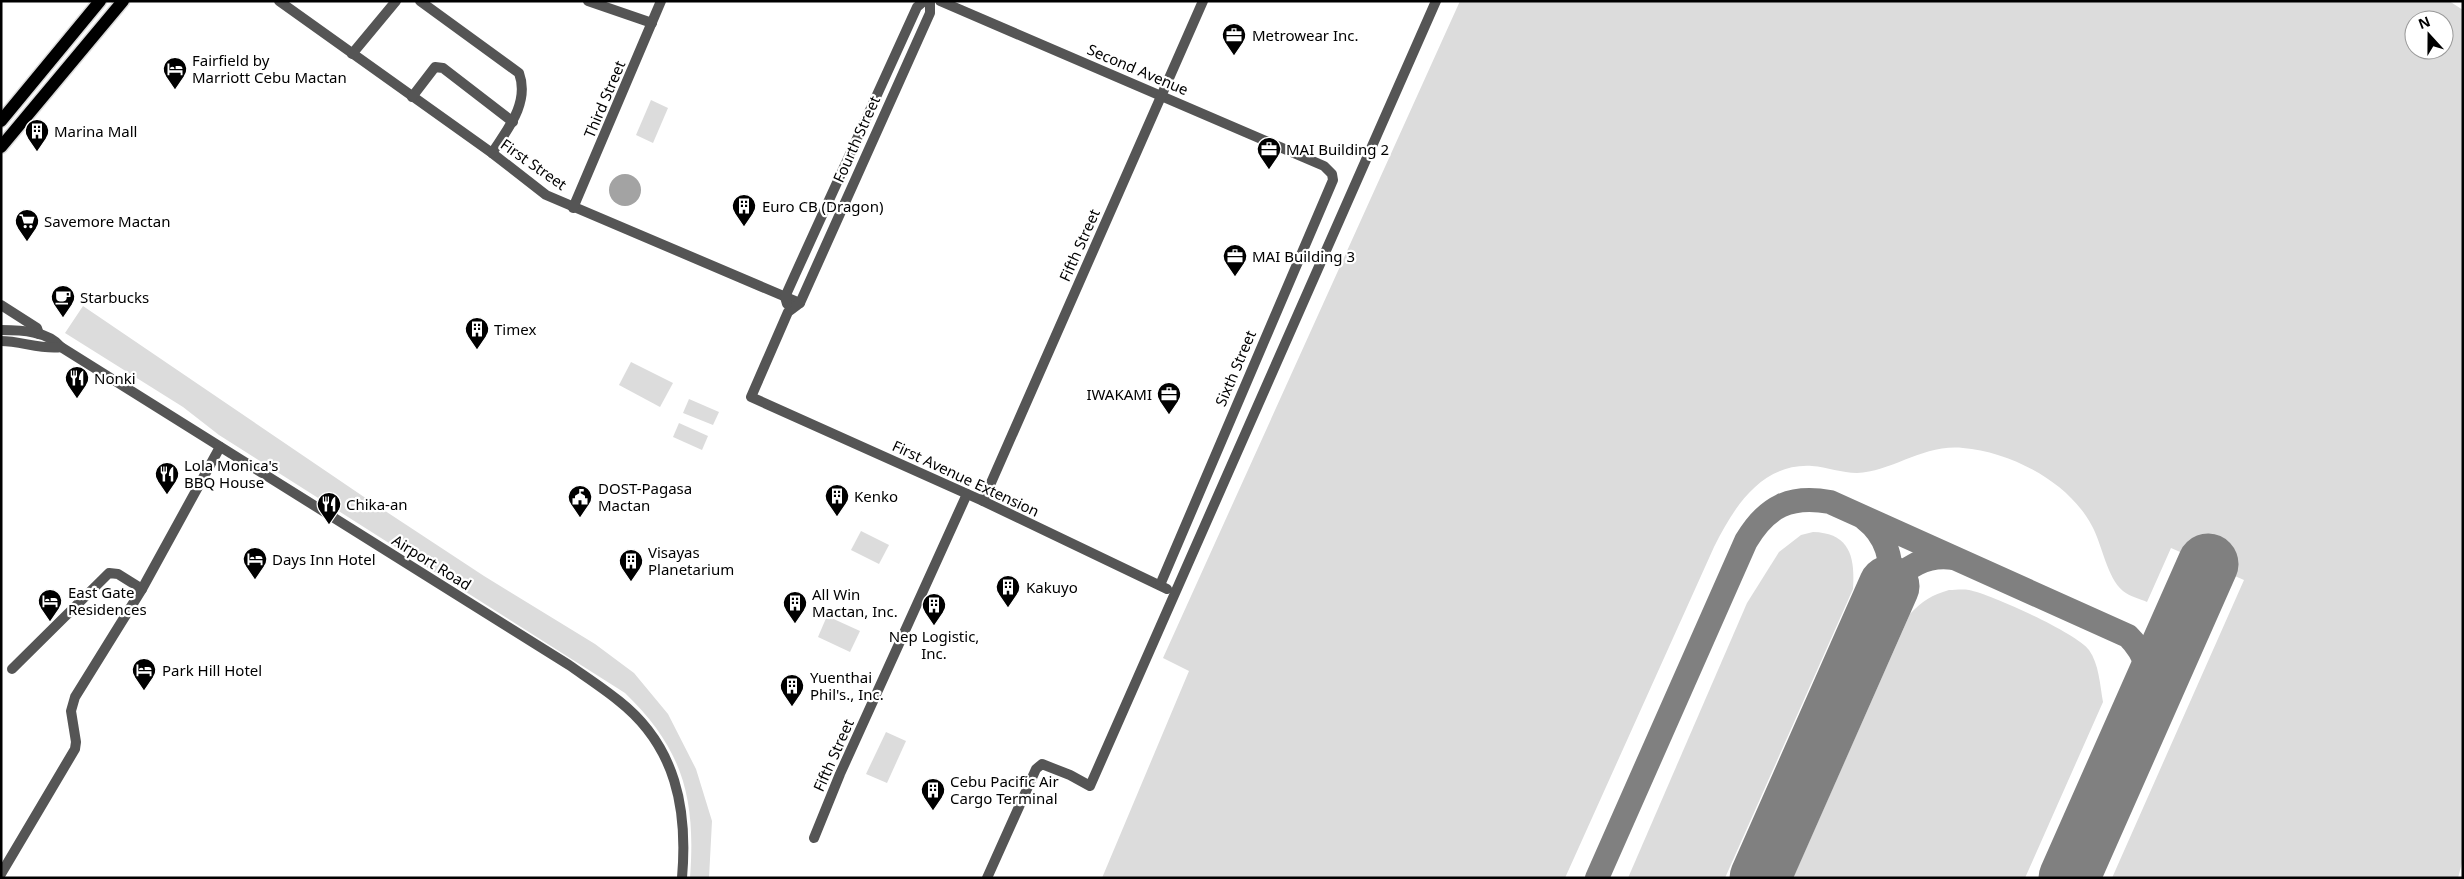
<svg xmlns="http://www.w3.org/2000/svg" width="2464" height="879" font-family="'Noto Sans',sans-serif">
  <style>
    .green { fill: #dcdcdc; fill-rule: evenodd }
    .water { fill: #a3a3a3 }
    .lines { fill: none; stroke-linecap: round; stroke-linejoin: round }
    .taxiway { stroke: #808080; stroke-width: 24 }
    .runway { stroke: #808080; stroke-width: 61 }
    .major-casing { stroke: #dbdbdb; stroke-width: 15 }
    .minor { stroke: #555; stroke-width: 10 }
    .major { stroke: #000; stroke-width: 12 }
    .labels { text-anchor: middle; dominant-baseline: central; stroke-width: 4.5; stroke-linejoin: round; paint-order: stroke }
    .poi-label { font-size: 15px; fill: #000; stroke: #fff; text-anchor: start }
    .street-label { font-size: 15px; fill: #000; stroke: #fff }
  </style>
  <rect width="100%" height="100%" fill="#fff"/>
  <g class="green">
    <path d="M 1460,1 L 2449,1 L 2463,10 L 2463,859 L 2458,878 L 2112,878 L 2244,580 L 2171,548 L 2147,602 C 2140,599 2129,596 2123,591 C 2107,578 2102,544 2092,526 C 2069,482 2011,452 1963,448 C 1923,444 1892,472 1857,473 C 1842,473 1827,467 1812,466 C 1761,463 1734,507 1714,547 L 1565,878 L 1102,878 L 1189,671 L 1163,658 ZM 2414,20 L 2444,20 L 2444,50 L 2414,50 Z"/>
    <path d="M 651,100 L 668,108 L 653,143 L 636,135 Z"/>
    <path d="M 83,306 L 367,499 L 484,576 L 595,644 L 634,673 L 668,714 L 696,769 L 712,821 L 709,878 L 690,878 C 696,798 683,749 625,693 L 219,435 L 183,407 L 65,333 Z"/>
    <path d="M 631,362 L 673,383 L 660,407 L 619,385 Z"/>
    <path d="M 689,399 L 719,412 L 713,425 L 683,413 Z"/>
    <path d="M 679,423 L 708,436 L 702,450 L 673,437 Z"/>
    <path d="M 861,531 L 889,545 L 879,564 L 851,550 Z"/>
    <path d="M 1813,532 C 1850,533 1855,557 1853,589 L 1725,878 L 1628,878 L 1747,603 L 1779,552 L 1801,535 Z"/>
    <path d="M 1949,590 C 1955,590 1962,589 1969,590 C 1990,594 2077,633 2089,650 C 2099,664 2100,685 2103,702 L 2025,878 L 1793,878 L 1910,614 C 1922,601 1932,595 1949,590 Z"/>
    <path d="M 827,616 L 860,631 L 850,652 L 818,637 Z"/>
    <path d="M 886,732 L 906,741 L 887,783 L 866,774 Z"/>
  </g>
  <circle class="water" cx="625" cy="190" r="16"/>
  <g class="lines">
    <g class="taxiway">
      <path d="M 1865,519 C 1886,535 1894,561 1889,586"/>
      <path d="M 1889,586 C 1906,567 1926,554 1953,558"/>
      <path d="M 1597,878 L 1746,541 C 1767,506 1790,495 1830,502 L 2128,636 C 2147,655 2152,676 2146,702"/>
    </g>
    <g class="runway">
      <path d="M 1760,878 L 1889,586"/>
      <path d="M 2069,878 L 2208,564"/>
    </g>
    <g class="major-casing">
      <g id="major">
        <path d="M 1,121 L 100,1"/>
        <path d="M 1,147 L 123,1"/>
      </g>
    </g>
    <g class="minor">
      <path d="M 279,1 L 492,153 L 546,195 L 800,303"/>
      <path d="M 420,1 L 519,73 C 530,103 507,130 492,153"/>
      <path d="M 588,1 L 652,23"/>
      <path d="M 930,1 L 930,13 L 800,303 L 788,312 L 751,397 L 983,501 L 1167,589"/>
      <path d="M 940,1 L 1324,166 L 1332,174 L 1333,180 L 1160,585"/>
      <path d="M 352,54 L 396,1"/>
      <path d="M 412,97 L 435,67 L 443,68 L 513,122"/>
      <path d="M 573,208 L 661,1"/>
      <path d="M 787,304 L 785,297 L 794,277 L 917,7 L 924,1"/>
      <path d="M 1,305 L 37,328 L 39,334"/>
      <path d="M 1,330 C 22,330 47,331 61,347 L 569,665 C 586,677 603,688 619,701 C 676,746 688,809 682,878"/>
      <path d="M 1,341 C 21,341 42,350 61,347"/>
      <path d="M 983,501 L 1203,1"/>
      <path d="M 12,669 L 109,573 L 118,574 L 142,589"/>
      <path d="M 814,838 L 840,774 L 967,494"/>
      <path d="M 1,874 L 75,749 L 76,742 L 71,711 L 75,697 L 142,589 L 220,447"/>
      <path d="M 987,878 L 1036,769 L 1042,764 L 1070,775 L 1090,786 L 1436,1"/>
    </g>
    <use href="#major" class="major"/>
  </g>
  <defs>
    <g id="office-pin" transform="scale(1.25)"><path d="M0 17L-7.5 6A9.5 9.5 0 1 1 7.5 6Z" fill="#000" stroke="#fff"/><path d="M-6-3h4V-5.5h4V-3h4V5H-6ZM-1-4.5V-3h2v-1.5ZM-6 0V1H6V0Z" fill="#fff"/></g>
    <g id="hotel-pin" transform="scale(1.25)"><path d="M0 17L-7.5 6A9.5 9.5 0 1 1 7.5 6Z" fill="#000" stroke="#fff"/><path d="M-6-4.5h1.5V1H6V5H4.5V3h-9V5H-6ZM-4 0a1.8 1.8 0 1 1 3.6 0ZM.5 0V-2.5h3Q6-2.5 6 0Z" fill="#fff"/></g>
    <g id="building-pin" transform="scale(1.25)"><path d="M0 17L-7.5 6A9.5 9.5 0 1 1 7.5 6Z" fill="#000" stroke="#fff"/><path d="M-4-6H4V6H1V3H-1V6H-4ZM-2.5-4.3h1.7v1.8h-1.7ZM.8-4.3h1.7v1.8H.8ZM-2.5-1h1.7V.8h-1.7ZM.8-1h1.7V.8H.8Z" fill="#fff"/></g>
    <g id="supermarket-pin" transform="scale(1.25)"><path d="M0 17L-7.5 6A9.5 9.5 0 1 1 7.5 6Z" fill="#000" stroke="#fff"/><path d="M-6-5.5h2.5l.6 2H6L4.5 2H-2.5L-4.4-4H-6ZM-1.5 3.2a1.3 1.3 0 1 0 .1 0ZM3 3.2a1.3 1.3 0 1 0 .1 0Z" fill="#fff"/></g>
    <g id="cafe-pin" transform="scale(1.25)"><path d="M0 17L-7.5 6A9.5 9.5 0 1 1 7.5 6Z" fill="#000" stroke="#fff"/><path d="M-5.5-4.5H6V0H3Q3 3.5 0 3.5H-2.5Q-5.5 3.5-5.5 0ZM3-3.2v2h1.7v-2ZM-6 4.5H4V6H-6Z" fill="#fff"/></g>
    <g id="restaurant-pin" transform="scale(1.25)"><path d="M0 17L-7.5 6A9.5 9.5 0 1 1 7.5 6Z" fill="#000" stroke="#fff"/><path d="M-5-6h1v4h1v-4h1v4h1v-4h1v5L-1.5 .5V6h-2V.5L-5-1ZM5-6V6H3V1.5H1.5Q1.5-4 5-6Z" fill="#fff"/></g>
    <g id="civic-pin" transform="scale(1.25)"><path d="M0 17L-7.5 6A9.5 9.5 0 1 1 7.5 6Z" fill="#000" stroke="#fff"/><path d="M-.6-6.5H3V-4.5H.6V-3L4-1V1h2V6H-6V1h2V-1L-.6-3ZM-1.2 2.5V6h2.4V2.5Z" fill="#fff"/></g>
  </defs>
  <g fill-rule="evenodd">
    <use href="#office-pin" x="1234" y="35"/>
    <use href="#hotel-pin" x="175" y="69"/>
    <use href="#building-pin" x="37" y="131"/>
    <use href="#office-pin" x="1269" y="149"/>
    <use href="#building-pin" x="744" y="206"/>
    <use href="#supermarket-pin" x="27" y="221"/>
    <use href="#office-pin" x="1235" y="256"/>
    <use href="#cafe-pin" x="63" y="297"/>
    <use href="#building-pin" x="477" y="329"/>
    <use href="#restaurant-pin" x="77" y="378"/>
    <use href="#office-pin" x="1169" y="394"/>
    <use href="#restaurant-pin" x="167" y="474"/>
    <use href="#building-pin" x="837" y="496"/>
    <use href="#civic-pin" x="580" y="497"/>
    <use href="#restaurant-pin" x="329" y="504"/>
    <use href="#hotel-pin" x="255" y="559"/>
    <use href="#building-pin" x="631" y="561"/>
    <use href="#building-pin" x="1008" y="587"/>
    <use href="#hotel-pin" x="50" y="601"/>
    <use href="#building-pin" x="795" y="603"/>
    <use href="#building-pin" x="934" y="605"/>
    <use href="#hotel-pin" x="144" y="670"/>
    <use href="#building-pin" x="792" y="686"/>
    <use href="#building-pin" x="933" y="790"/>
  </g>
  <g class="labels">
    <g class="poi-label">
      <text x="1252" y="35">Metrowear Inc.</text>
      <text x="192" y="60">Fairfield by<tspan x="192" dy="17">Marriott Cebu Mactan</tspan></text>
      <text x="54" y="131">Marina Mall</text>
      <text x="1286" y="149">MAI Building 2</text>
      <text x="762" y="206">Euro CB (Dragon)</text>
      <text x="44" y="221">Savemore Mactan</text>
      <text x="1252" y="256">MAI Building 3</text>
      <text x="80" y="297">Starbucks</text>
      <text x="494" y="329">Timex</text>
      <text x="94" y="378">Nonki</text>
      <text x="1152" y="394" text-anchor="end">IWAKAMI</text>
      <text x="184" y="465">Lola Monica's<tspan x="184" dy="17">BBQ House</tspan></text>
      <text x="598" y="488">DOST-Pagasa<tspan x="598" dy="17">Mactan</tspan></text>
      <text x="854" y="496">Kenko</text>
      <text x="346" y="504">Chika-an</text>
      <text x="648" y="552">Visayas<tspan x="648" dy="17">Planetarium</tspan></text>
      <text x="272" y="559">Days Inn Hotel</text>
      <text x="1026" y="587">Kakuyo</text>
      <text x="68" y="592">East Gate<tspan x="68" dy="17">Residences</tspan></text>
      <text x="812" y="594">All Win<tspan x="812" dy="17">Mactan, Inc.</tspan></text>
      <text x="934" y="636" text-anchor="middle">Nep Logistic,<tspan x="934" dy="17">Inc.</tspan></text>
      <text x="162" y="670">Park Hill Hotel</text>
      <text x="810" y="677">Yuenthai<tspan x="810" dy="17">Phil's., Inc.</tspan></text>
      <text x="950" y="781">Cebu Pacific Air<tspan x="950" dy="17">Cargo Terminal</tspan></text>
    </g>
    <g class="street-label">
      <text transform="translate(1138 69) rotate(23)">Second Avenue</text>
      <text transform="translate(604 99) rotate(-67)">Third Street</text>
      <text transform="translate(856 139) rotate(-66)">Fourth Street</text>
      <text transform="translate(534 164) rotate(35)">First Street</text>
      <text transform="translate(1079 245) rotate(-66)">Fifth Street</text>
      <text transform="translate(1235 368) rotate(-67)">Sixth Street</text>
      <text transform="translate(966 478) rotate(25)">First Avenue Extension</text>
      <text transform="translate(432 562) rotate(32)">Airport Road</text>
      <text transform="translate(833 755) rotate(-66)">Fifth Street</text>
    </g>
  </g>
  <rect width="2464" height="879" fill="none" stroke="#000000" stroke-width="5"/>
  <g transform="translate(2429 35) rotate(339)"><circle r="24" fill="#ffffff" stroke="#999999"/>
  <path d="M0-4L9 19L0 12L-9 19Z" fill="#000000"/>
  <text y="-8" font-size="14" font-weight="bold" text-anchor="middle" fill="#000000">N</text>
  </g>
</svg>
